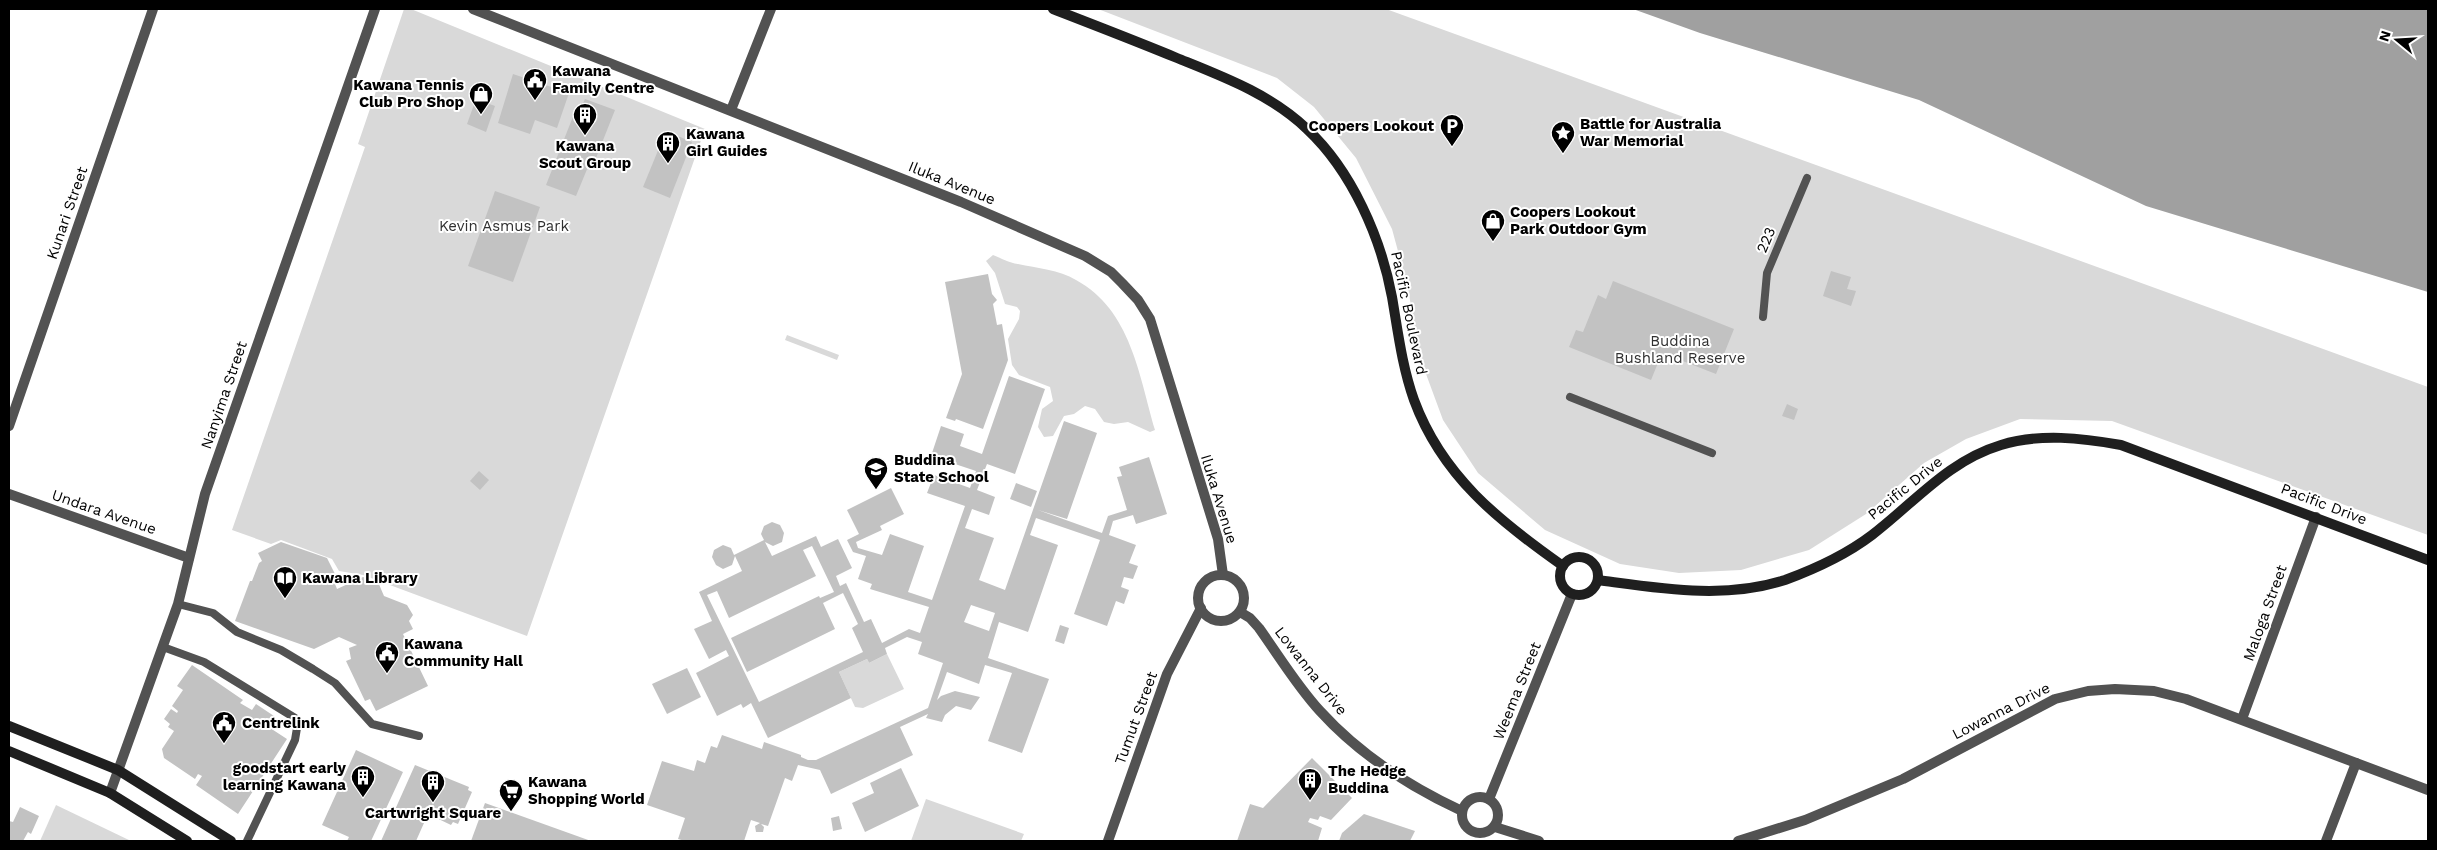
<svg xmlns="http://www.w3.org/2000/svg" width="2437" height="850" font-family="'Work Sans',sans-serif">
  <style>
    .green { fill: #d9d9d9 }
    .water { fill: #a0a0a0 }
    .building { fill: #c2c2c2; fill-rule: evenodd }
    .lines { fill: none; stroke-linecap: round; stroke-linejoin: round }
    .lane { stroke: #525252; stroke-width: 8 }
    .street { stroke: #525252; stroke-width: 10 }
    .secondary { stroke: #1f1f1f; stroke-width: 10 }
    .labels { text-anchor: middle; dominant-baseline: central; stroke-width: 4; stroke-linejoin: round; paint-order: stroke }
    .poi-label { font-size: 15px; font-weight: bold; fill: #000; stroke: #fff; text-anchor: start }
    .street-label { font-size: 15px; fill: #000; stroke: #fff }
    .park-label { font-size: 15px; fill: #303030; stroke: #fff }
  </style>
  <rect width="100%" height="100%" fill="#fff"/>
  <g class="green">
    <path d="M 404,9 L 411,9 L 705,129 L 527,636 L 363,575 L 339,571 L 332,559 L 281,540 L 271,544 L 232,530 L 365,147 L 358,144 Z"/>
    <path d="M 1098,9 L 1386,9 L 2428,387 L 2428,535 L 2112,421 L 2020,419 L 1966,439 L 1924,463 L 1866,514 L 1809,550 L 1741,570 L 1679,573 L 1620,564 L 1545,530 L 1478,473 L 1443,420 L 1419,355 L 1408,288 L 1392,229 L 1356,158 L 1314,107 L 1277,78 Z"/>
    <path d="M 993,255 C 1001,258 1009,263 1018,264 C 1037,268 1059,270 1076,280 C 1131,310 1139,375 1155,430 L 1150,432 L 1128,422 L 1114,424 L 1104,422 L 1095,409 L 1085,406 L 1074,414 L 1064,416 L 1053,436 L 1044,437 L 1038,427 L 1042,409 L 1053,401 L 1050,387 L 1019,375 L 1012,365 L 1008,339 L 1019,319 L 1020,311 L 1017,307 L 1005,304 L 995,273 L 986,261 Z"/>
    <path d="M 787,335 L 839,355 L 837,360 L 785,340 Z"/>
    <path d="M 887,654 L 904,689 L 863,708 L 855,707 L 839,672 L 867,659 L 869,663 Z"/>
    <path d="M 926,799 L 1024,834 L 1021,841 L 911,841 Z"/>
    <path d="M 56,805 L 131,841 L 40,841 Z"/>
  </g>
  <path class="water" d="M 1633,9 L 2428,9 L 2428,292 L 2146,206 L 1919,100 L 1700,33 Z"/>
  <g class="building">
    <path d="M 513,74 L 569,93 L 557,128 L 535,120 L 530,134 L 498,123 Z"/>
    <path d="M 476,99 L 495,106 L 486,132 L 467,124 Z"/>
    <path d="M 585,99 L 615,110 L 594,163 L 590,162 L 576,196 L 546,185 L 576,109 L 580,110 Z"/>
    <path d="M 666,131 L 692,142 L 670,198 L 643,187 Z"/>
    <path d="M 495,191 L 540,207 L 513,282 L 468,266 Z"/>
    <path d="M 1831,271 L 1851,277 L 1847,289 L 1856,291 L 1851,306 L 1823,296 Z"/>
    <path d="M 988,274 L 992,294 L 997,300 L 993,304 L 997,325 L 1002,324 L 1008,360 L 983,429 L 956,419 L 955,421 L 946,418 L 962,374 L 945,282 Z"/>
    <path d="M 1613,281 L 1734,329 L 1716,374 L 1662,353 L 1651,380 L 1569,347 L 1576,330 L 1583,332 L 1598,295 L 1606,299 Z"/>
    <path d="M 1009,376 L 1045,389 L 1015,474 L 987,464 L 977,490 L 995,497 L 989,515 L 972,509 L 965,528 L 994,538 L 979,580 L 1005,590 L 1064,421 L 1097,433 L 1067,519 L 1038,510 L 1102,533 L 1108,516 L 1127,510 L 1117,477 L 1122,476 L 1119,467 L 1149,457 L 1167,514 L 1136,524 L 1133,515 L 1113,521 L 1109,535 L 1136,545 L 1129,563 L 1138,566 L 1133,579 L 1124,577 L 1121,587 L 1129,590 L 1124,604 L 1116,601 L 1107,626 L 1074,614 L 1100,540 L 1036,518 L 1030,535 L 1058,545 L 1028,632 L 999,622 L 988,658 L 1049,679 L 1022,753 L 988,741 L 1012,673 L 985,665 L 979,684 L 947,672 L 937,700 L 941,696 L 955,691 L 980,697 L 971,710 L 956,706 L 945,715 L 942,722 L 926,718 L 928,714 L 900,727 L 913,755 L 831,794 L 820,770 L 798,765 L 792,781 L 785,778 L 768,826 L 761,824 L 764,827 L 763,832 L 756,832 L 755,826 L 760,823 L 751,820 L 744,841 L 685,841 L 678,839 L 685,818 L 647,805 L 662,761 L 694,771 L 697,760 L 705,763 L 711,746 L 717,748 L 722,735 L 762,749 L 764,742 L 801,755 L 801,757 L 808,760 L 816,760 L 928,708 L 943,663 L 918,654 L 922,642 L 907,637 L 885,648 L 887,654 L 869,663 L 867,659 L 839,672 L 851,698 L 768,738 L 751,703 L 743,708 L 741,704 L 717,716 L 696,673 L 729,656 L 726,650 L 709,659 L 694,629 L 712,621 L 699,592 L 742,571 L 735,556 L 732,565 L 723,569 L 716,565 L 712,557 L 714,550 L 723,545 L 731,548 L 734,555 L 764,540 L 761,534 L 764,526 L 772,522 L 780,525 L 784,533 L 782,542 L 773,546 L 765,542 L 772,556 L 816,536 L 821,547 L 838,539 L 852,568 L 836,576 L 840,586 L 846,583 L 864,622 L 871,619 L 882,643 L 909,629 L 920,633 L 929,607 L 870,589 L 872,584 L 858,579 L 866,556 L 853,552 L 847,540 L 859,534 L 847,510 L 891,488 L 904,514 L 880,526 L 882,530 L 856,542 L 858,548 L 882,555 L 890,534 L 924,546 L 908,592 L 932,600 L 965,506 L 927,493 L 934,475 L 970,488 L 976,471 L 931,456 L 941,426 L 964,434 L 960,446 L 982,454 ZM 812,546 L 834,592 L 820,598 L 819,596 L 731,638 L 747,672 L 835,629 L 823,603 L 843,593 L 858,624 L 852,628 L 863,652 L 759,702 L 707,595 L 717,591 L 729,618 L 816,576 L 803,550 ZM 971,605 L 995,613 L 989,631 L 964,622 Z"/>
    <path d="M 1787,404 L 1798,409 L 1794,420 L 1782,416 Z"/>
    <path d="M 479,471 L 489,480 L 480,490 L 470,481 Z"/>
    <path d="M 1016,483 L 1037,491 L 1031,507 L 1010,499 Z"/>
    <path d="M 281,542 L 327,558 L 339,582 L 335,584 L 337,589 L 363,577 L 378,582 L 384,596 L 407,605 L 413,615 L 409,621 L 413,629 L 403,634 L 428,686 L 376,711 L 370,699 L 365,701 L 346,661 L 351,659 L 349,648 L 357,645 L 339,637 L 314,649 L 235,621 L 250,581 L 252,581 L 259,563 L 262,561 L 258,553 Z"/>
    <path d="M 1060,625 L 1069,628 L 1064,644 L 1055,641 Z"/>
    <path d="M 192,665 L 243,700 L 240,703 L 252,710 L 256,704 L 274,716 L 267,726 L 287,739 L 238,814 L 196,785 L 202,776 L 198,774 L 195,779 L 164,758 L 162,749 L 174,731 L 168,727 L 170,724 L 164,719 L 171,709 L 177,713 L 178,711 L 172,706 L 183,690 L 177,686 Z"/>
    <path d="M 687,668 L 701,697 L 667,714 L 652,684 Z"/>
    <path d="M 356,750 L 403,772 L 371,841 L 347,841 L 349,837 L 322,825 Z"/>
    <path d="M 1312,758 L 1352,798 L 1331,820 L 1320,816 L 1318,820 L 1310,818 L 1308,822 L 1322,828 L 1318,841 L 1237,841 L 1250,804 L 1263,808 Z"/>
    <path d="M 415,765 L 469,787 L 468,790 L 472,792 L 458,824 L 453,822 L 451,825 L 428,814 L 416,841 L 381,841 Z"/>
    <path d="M 901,768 L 919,806 L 865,832 L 852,803 L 874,793 L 870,783 Z"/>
    <path d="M 485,803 L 591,841 L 471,841 Z"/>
    <path d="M 20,807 L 39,816 L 31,834 L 28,832 L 23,841 L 9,841 L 9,821 L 13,822 Z"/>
    <path d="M 1364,814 L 1415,831 L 1410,841 L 1339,841 L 1342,833 Z"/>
    <path d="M 839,816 L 842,829 L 833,831 L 831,818 Z"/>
  </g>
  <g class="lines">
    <g class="lane">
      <path d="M 1763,317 L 1767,273 L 1807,178"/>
      <path d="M 1570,397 L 1712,453"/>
      <path d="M 178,604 L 213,613 L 237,632 L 281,650 L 313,669 L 335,683 L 372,724 L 419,736"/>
      <path d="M 163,647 L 204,662 L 295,718 L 297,728 L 295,740 L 247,841"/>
    </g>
    <g class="street">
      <path d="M 473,9 L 961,202 L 1085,256 L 1111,272 L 1122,283 L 1138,300 L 1150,319 L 1218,539 L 1223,575"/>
      <path d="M 731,110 L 771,9"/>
      <path d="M 9,426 L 153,9"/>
      <path d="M 9,494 L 189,558"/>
      <circle cx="1221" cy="598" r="23"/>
      <path d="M 1240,612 L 1250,618 L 1259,628 C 1279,656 1297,686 1320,711 C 1360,755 1408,786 1462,811"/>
      <path d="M 2242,719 L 2316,517"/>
      <path d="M 110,793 L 178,604 L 205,494 L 375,9"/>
      <circle cx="1480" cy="815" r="18"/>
      <path d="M 1489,799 L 1572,594"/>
      <path d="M 1495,827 L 1539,841"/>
      <path d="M 1108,841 L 1167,674 L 1201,608"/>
      <path d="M 1738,841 L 1805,820 L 1903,779 L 2055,699 L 2088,691 L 2115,689 L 2154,691 L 2186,699 L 2428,790"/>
      <path d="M 2326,841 L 2356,763"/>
    </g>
    <g class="secondary">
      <path d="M 1053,9 C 1094,25 1136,41 1177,58 C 1224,77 1270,94 1307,129 C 1352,171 1381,238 1392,297 C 1398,332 1402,366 1414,400 C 1442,476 1499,521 1563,566"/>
      <circle cx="1579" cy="576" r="19"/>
      <path d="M 1598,580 C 1658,588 1725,600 1785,580 C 1815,569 1847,554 1872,535 C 1915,502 1948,461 2001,445 C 2040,433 2082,438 2121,445 L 2428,560"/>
      <path d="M 9,726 L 118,770 L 231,841"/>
      <path d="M 9,751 L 110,793 L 187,841"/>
    </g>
  </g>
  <defs>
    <g id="civic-pin" transform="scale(1.25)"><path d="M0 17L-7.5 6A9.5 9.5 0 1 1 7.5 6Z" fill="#000" stroke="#fff"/><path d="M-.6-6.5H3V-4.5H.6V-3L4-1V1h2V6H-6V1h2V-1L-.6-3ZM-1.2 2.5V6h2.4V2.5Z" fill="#fff"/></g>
    <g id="shop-pin" transform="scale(1.25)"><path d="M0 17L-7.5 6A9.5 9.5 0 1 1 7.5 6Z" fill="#000" stroke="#fff"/><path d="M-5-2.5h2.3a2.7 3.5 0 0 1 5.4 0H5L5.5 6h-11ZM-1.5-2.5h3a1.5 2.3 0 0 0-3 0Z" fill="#fff"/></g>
    <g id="building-pin" transform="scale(1.25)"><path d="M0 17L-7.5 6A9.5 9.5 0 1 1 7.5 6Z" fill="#000" stroke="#fff"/><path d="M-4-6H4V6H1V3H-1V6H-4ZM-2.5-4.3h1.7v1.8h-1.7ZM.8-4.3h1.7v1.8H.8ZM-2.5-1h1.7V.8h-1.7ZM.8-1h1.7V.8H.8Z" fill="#fff"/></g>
    <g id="parking-pin" transform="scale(1.25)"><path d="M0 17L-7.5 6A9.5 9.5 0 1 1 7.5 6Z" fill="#000" stroke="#fff"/><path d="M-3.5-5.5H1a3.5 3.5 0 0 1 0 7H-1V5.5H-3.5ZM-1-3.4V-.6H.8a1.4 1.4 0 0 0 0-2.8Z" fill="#fff"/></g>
    <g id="sight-pin" transform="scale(1.25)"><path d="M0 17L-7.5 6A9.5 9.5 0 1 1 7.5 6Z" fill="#000" stroke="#fff"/><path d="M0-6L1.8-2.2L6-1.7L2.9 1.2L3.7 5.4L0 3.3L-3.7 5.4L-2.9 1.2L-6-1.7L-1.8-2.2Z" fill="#fff"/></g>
    <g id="school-pin" transform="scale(1.25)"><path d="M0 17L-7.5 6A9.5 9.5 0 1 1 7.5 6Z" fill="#000" stroke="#fff"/><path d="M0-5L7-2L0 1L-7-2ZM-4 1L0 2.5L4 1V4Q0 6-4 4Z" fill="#fff"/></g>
    <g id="library-pin" transform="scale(1.25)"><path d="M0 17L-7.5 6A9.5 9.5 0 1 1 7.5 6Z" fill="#000" stroke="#fff"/><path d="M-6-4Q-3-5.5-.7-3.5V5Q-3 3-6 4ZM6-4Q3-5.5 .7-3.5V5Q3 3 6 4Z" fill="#fff"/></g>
    <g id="supermarket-pin" transform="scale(1.25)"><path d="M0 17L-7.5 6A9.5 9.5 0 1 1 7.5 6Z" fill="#000" stroke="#fff"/><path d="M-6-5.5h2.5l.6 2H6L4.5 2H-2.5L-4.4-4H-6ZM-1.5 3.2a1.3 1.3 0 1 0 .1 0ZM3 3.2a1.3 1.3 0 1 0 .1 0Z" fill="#fff"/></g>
  </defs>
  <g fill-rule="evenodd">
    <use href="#civic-pin" x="535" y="80"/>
    <use href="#shop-pin" x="481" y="94"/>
    <use href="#building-pin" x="585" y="115"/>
    <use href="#parking-pin" x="1452" y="126"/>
    <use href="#sight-pin" x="1563" y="133"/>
    <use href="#building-pin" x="668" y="143"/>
    <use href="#shop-pin" x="1493" y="221"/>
    <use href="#school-pin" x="876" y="469"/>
    <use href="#library-pin" x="285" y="578"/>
    <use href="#civic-pin" x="387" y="653"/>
    <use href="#civic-pin" x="224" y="723"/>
    <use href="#building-pin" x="363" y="777"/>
    <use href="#building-pin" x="1310" y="780"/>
    <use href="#building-pin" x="433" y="782"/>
    <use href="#supermarket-pin" x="511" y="791"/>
  </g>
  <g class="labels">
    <g class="poi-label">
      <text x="552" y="71">Kawana<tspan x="552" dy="17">Family Centre</tspan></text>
      <text x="464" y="85" text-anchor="end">Kawana Tennis<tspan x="464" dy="17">Club Pro Shop</tspan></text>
      <text x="1580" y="124">Battle for Australia<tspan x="1580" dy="17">War Memorial</tspan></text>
      <text x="1434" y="126" text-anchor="end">Coopers Lookout</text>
      <text x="686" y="134">Kawana<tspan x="686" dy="17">Girl Guides</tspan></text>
      <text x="585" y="146" text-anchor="middle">Kawana<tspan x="585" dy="17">Scout Group</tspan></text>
      <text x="1510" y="212">Coopers Lookout<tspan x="1510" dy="17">Park Outdoor Gym</tspan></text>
      <text x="894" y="460">Buddina<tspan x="894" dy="17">State School</tspan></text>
      <text x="302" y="578">Kawana Library</text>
      <text x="404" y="644">Kawana<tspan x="404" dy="17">Community Hall</tspan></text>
      <text x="242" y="723">Centrelink</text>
      <text x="346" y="768" text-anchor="end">goodstart early<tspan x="346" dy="17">learning Kawana</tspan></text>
      <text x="1328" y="771">The Hedge<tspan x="1328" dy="17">Buddina</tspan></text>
      <text x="528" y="782">Kawana<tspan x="528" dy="17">Shopping World</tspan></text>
      <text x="433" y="813" text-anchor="middle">Cartwright Square</text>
    </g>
    <g class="street-label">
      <text transform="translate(952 183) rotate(22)">Iluka Avenue</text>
      <text transform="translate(67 213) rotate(-71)">Kunari Street</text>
      <text transform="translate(1766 240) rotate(-67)">223</text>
      <text transform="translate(1409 313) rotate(78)">Pacific Boulevard</text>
      <text transform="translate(224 395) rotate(-71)">Nanyima Street</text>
      <text transform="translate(1905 488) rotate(-39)">Pacific Drive</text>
      <text transform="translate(1219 499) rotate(73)">Iluka Avenue</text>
      <text transform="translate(2324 504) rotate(21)">Pacific Drive</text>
      <text transform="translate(104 512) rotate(19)">Undara Avenue</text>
      <text transform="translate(2265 613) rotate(-70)">Maloga Street</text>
      <text transform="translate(1311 671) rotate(52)">Lowanna Drive</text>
      <text transform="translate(1517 691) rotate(-68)">Weema Street</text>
      <text transform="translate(2001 711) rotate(-27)">Lowanna Drive</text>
      <text transform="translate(1136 718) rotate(-70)">Tumut Street</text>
    </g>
    <g class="park-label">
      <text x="504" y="226">Kevin Asmus Park</text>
      <text x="1680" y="341">Buddina<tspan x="1680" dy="17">Bushland Reserve</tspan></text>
    </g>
  </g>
  <rect width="2437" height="850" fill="none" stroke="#000000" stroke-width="20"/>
  <g transform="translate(2397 40) rotate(288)" stroke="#ffffff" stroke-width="4" paint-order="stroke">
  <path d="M0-4L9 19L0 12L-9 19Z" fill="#000000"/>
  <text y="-8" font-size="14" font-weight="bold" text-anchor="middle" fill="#000000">N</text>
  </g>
</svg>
